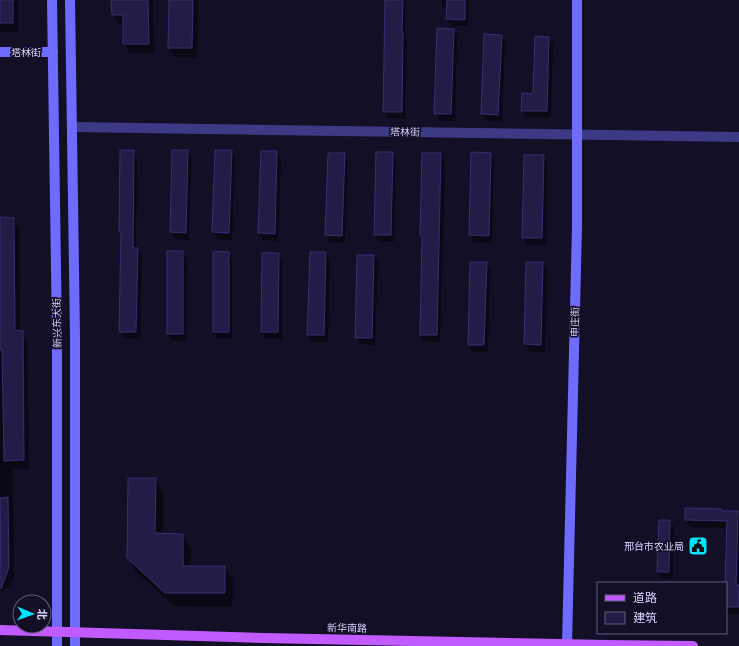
<svg xmlns="http://www.w3.org/2000/svg" width="739" height="646" font-family="'Roboto Condensed','Noto Sans SC',sans-serif">
  <style>
    .shadow { fill: #0007 }
    .building { fill: #241b47; stroke: #3b2d73 }
    .lines { fill: none; stroke-linecap: round; stroke-linejoin: round }
    .street { stroke: #3d3a85; stroke-width: 10 }
    .secondary { stroke: #6f6bff; stroke-width: 10 }
    .primary { stroke: #c25bff; stroke-width: 10 }
    .labels { text-anchor: middle; dominant-baseline: central; stroke-width: 3.5; stroke-linejoin: round; paint-order: stroke }
    .street-label { font-size: 10px; fill: #d9d4ff; stroke: #130f26 }
    .poi-label { font-size: 10px; fill: #d9d4ff; stroke: #130f26; text-anchor: end }
  </style>
  <rect width="100%" height="100%" fill="#130f26"/>
  <g class="shadow">
    <rect x="0" y="0" width="18" height="32"/>
    <path d="M 112,0 L 153,0 L 154,53 L 130,53 L 124,44 L 124,24 L 118,24 L 113,14 Z"/>
    <path d="M 170,0 L 198,0 L 197,58 L 174,57 L 169,48 Z"/>
    <path d="M 386,0 L 406,0 L 405,37 L 407,40 L 405,119 L 388,118 L 384,111 Z"/>
    <path d="M 442,0 L 469,0 L 468,26 L 451,26 L 447,19 L 447,12 L 442,5 Z"/>
    <path d="M 453,30 L 457,37 L 455,121 L 440,121 L 435,114 Z"/>
    <path d="M 485,35 L 501,36 L 505,43 L 502,122 L 486,121 L 482,114 Z"/>
    <path d="M 549,38 L 553,45 L 551,118 L 526,117 L 522,110 L 534,95 Z"/>
    <path d="M 133,151 L 137,158 L 136,249 L 138,249 L 142,256 L 140,339 L 124,338 L 120,331 L 122,235 L 120,231 Z"/>
    <path d="M 173,151 L 187,151 L 191,158 L 189,240 L 175,239 L 171,232 Z"/>
    <path d="M 216,151 L 231,151 L 235,158 L 232,240 L 218,239 L 213,232 Z"/>
    <path d="M 262,152 L 277,152 L 281,159 L 278,241 L 263,240 L 259,233 Z"/>
    <path d="M 392,153 L 396,160 L 394,242 L 379,242 L 375,235 Z"/>
    <path d="M 472,153 L 490,154 L 494,161 L 492,243 L 474,242 L 470,235 Z"/>
    <path d="M 329,154 L 344,154 L 348,161 L 345,243 L 330,242 L 326,235 Z"/>
    <path d="M 441,154 L 445,161 L 440,342 L 425,342 L 421,335 L 423,240 L 421,235 Z"/>
    <path d="M 543,156 L 547,163 L 546,245 L 527,245 L 523,238 Z"/>
    <path d="M 0,218 L 13,219 L 19,228 L 20,331 L 22,332 L 27,341 L 29,469 L 13,470 L 14,577 L 11,584 L 6,589 L 0,591 Z"/>
    <path d="M 183,252 L 187,259 L 186,341 L 172,341 L 168,334 Z"/>
    <path d="M 228,253 L 232,260 L 232,339 L 218,339 L 214,332 Z"/>
    <path d="M 326,253 L 330,260 L 328,342 L 312,342 L 308,335 Z"/>
    <path d="M 278,254 L 282,261 L 282,339 L 266,339 L 262,332 Z"/>
    <path d="M 374,256 L 378,263 L 375,345 L 360,344 L 356,337 Z"/>
    <path d="M 486,263 L 490,270 L 488,352 L 473,352 L 469,345 Z"/>
    <path d="M 527,263 L 543,263 L 547,270 L 545,352 L 529,351 L 525,344 Z"/>
    <path d="M 155,479 L 163,493 L 163,535 L 183,535 L 191,549 L 190,567 L 225,567 L 233,581 L 232,607 L 174,606 L 136,572 L 128,558 Z"/>
    <path d="M 722,510 L 723,512 L 738,512 L 739,514 L 739,614 L 726,614 L 728,528 L 690,527 L 686,519 Z"/>
    <path d="M 670,521 L 674,528 L 673,579 L 663,579 L 658,572 Z"/>
  </g>
  <g class="building">
    <rect x="0" y="0" width="13" height="23"/>
    <path d="M 111,0 L 148,0 L 149,44 L 123,44 L 123,15 L 112,15 Z"/>
    <path d="M 169,0 L 193,0 L 192,48 L 168,48 Z"/>
    <path d="M 385,0 L 403,0 L 402,32 L 403,32 L 402,112 L 383,112 Z"/>
    <path d="M 447,0 L 465,0 L 465,20 L 446,19 Z"/>
    <path d="M 437,28 L 454,29 L 451,114 L 434,114 Z"/>
    <path d="M 484,34 L 502,35 L 498,115 L 481,114 Z"/>
    <path d="M 535,36 L 549,37 L 547,111 L 521,111 L 522,93 L 533,94 Z"/>
    <path d="M 120,150 L 134,150 L 133,248 L 138,248 L 136,332 L 119,332 L 121,232 L 119,232 Z"/>
    <path d="M 172,150 L 188,150 L 186,233 L 170,232 Z"/>
    <path d="M 215,150 L 232,150 L 229,233 L 212,232 Z"/>
    <path d="M 261,151 L 277,151 L 275,234 L 258,233 Z"/>
    <path d="M 376,152 L 393,152 L 391,235 L 374,235 Z"/>
    <path d="M 471,152 L 491,153 L 489,236 L 469,235 Z"/>
    <path d="M 328,153 L 345,153 L 342,236 L 325,235 Z"/>
    <path d="M 422,153 L 441,153 L 437,335 L 420,335 L 422,236 L 420,236 Z"/>
    <path d="M 524,155 L 544,155 L 542,238 L 522,238 Z"/>
    <path d="M 0,217 L 14,218 L 15,330 L 23,331 L 24,460 L 4,461 L 2,350 L 0,350 Z"/>
    <rect x="167" y="251" width="16" height="83"/>
    <path d="M 213,251 L 229,252 L 229,332 L 213,332 Z"/>
    <path d="M 310,252 L 326,252 L 324,335 L 307,335 Z"/>
    <path d="M 262,253 L 279,253 L 278,332 L 261,332 Z"/>
    <path d="M 357,255 L 374,255 L 372,338 L 355,338 Z"/>
    <path d="M 470,262 L 487,262 L 484,345 L 468,345 Z"/>
    <path d="M 526,262 L 543,262 L 541,345 L 524,344 Z"/>
    <path d="M 128,478 L 156,478 L 155,533 L 183,534 L 183,566 L 225,566 L 225,593 L 165,593 L 127,558 Z"/>
    <path d="M 8,497 L 9,567 L 1,589 L 0,498 Z"/>
    <path d="M 685,508 L 722,509 L 722,511 L 738,511 L 736,585 L 739,585 L 739,607 L 726,607 L 725,583 L 727,521 L 685,520 Z"/>
    <path d="M 659,520 L 670,520 L 669,572 L 657,572 Z"/>
  </g>
  <g class="lines">
    <path class="street" d="M 72,127 L 739,137"/>
    <g class="secondary">
      <path d="M 52,0 L 57,336 L 57,646"/>
      <path d="M 70,0 L 75,336 L 75,646"/>
      <path d="M 0,52 L 53,52"/>
      <path d="M 567,644 L 577,226 L 577,0"/>
    </g>
    <path class="primary" d="M 0,630 L 264,638 L 607,645 L 693,646"/>
  </g>
  <defs>
    <g id="civic-square" transform="scale(1)"><rect x="-9" y="-9" width="18" height="18" rx="4" fill="#00e5ff" stroke="#130f26"/><path d="M-.6-6.5H3V-4.5H.6V-3L4-1V1h2V6H-6V1h2V-1L-.6-3ZM-1.2 2.5V6h2.4V2.5Z" fill="#111"/></g>
  </defs>
  <g fill-rule="evenodd">
    <use href="#civic-square" x="698" y="546"/>
  </g>
  <g class="labels">
    <g class="street-label">
      <text x="26" y="52">塔林街</text>
      <text transform="translate(405 132) rotate(1)">塔林街</text>
      <text transform="translate(575 322) rotate(-89)">申庄街</text>
      <text transform="translate(57 323) rotate(-91)">新兴东大街</text>
      <text transform="translate(347 628) rotate(1)">新华南路</text>
    </g>
    <g class="poi-label">
      <text x="684" y="546">邢台市农业局</text>
    </g>
  </g>
  <rect x="597" y="582" width="130" height="52" fill="#130f26" stroke="#625e7d"/>
  <rect x="605" y="595" width="20" height="6" fill="#c25bff" stroke="#625e7d"/>
  <text x="633" y="602" font-size="12" fill="#d9d4ff">道路</text>
  <rect x="605" y="612" width="20" height="12" fill="#241b47" stroke="#625e7d"/>
  <text x="633" y="622" font-size="12" fill="#d9d4ff">建筑</text>
  <g transform="translate(32 614) rotate(92)"><circle r="19" fill="#130f26" stroke="#625e7d"/>
  <path d="M0-3L7 15L0 10L-7 15Z" fill="#00e5ff"/>
  <text y="-6" font-size="11" font-weight="bold" text-anchor="middle" fill="#d9d4ff">北</text>
  </g>
</svg>
